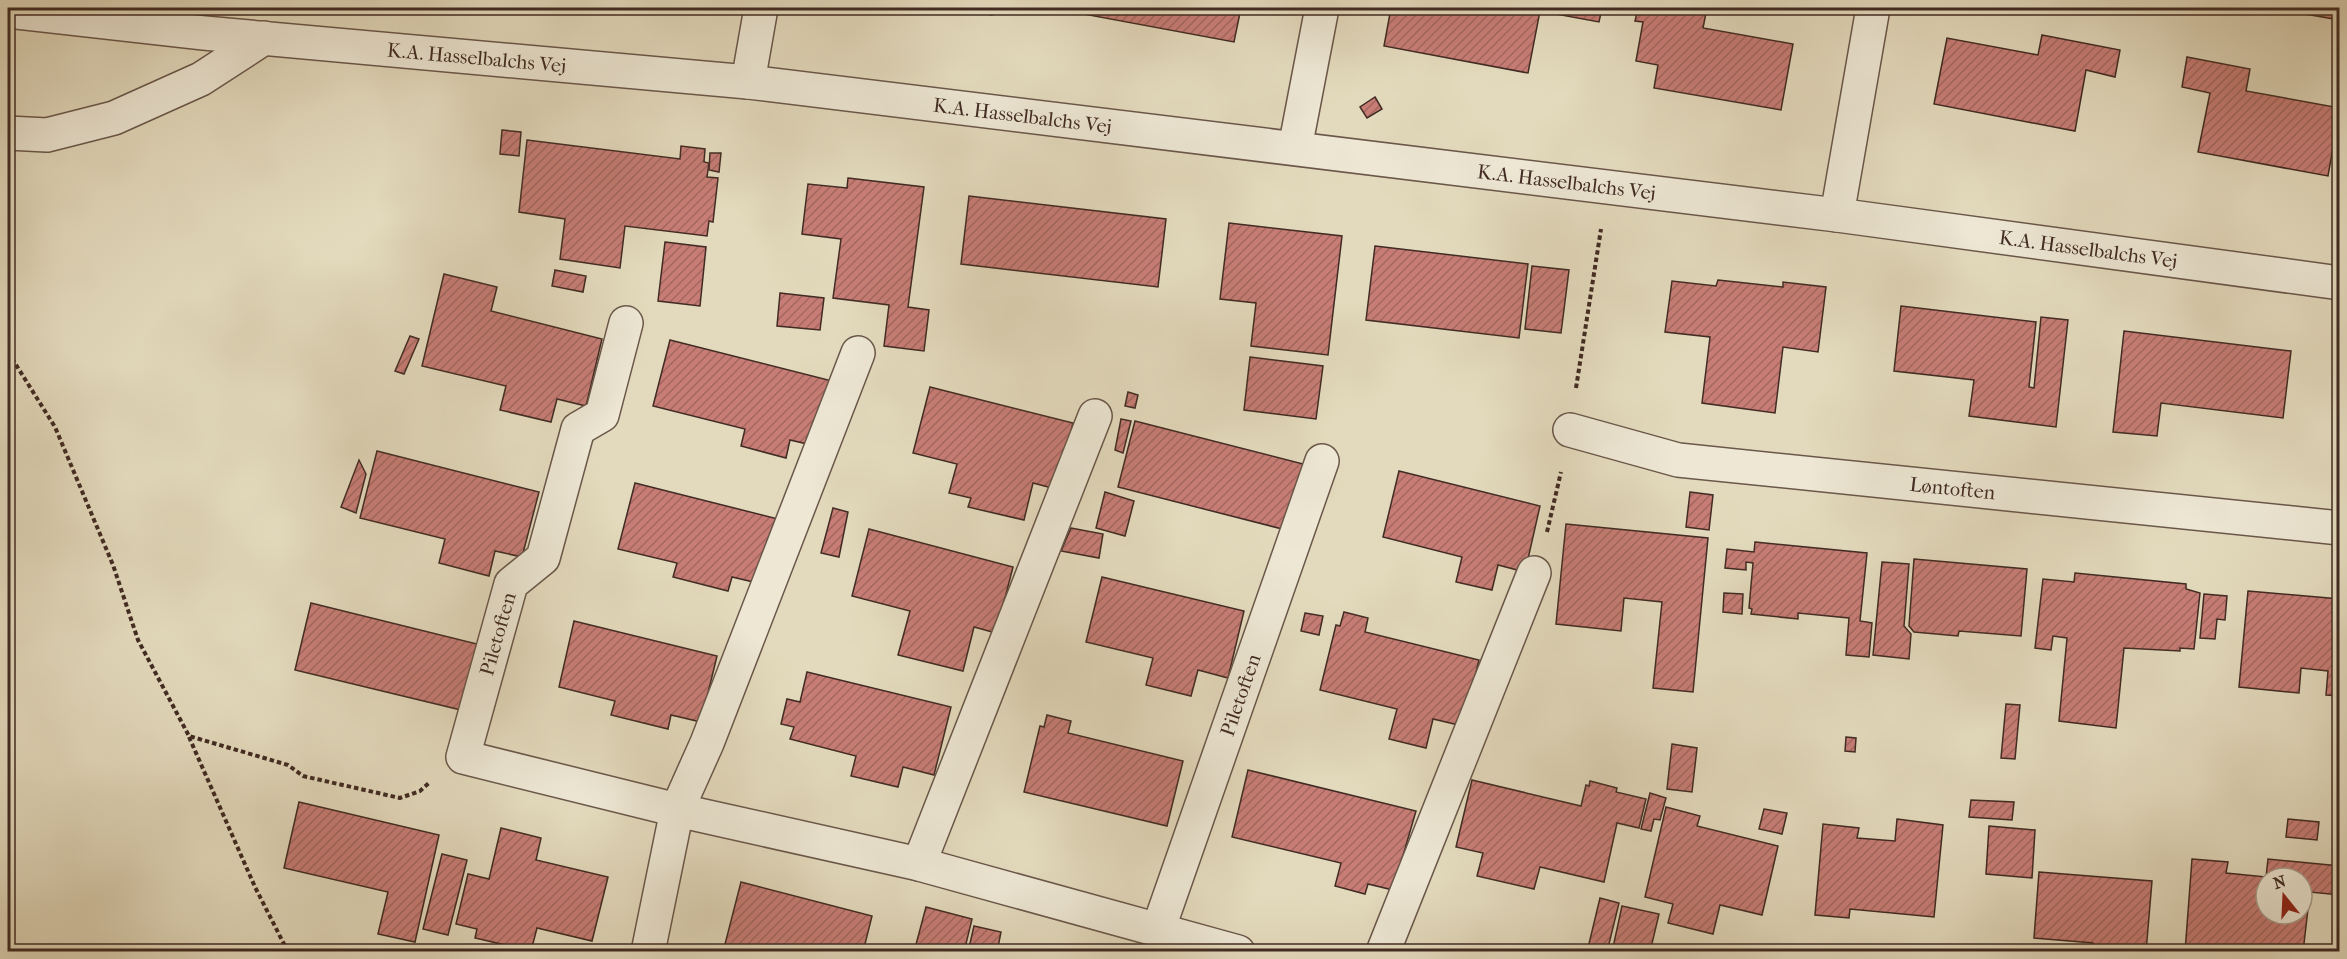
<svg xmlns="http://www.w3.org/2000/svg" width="2347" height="959" font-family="'IM FELL French Canon',serif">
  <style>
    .building { fill: url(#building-hatch); stroke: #412b23; stroke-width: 1.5; fill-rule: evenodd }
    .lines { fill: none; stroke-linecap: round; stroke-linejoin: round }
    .minor-casing { stroke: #6a574a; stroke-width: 36 }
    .path { stroke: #412b23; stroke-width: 4; stroke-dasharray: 4.5 3; stroke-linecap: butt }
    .minor { stroke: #ede7d4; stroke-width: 33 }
    .labels { text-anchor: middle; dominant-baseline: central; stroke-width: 4.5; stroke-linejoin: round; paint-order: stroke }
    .street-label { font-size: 20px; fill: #412b23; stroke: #ede7d4 }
  </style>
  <defs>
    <pattern id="building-hatch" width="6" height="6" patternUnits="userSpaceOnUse" patternTransform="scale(1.5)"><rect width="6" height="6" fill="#c77d76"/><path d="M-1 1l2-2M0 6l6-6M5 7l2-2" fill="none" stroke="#a36760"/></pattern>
  </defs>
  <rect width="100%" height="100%" fill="#e3dabd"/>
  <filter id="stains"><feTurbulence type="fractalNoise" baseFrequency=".00333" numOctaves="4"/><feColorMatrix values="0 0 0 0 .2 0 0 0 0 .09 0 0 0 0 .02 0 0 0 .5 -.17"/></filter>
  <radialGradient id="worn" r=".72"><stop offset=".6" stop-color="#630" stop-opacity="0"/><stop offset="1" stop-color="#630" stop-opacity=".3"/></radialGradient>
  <g class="building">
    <path d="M 950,8 L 993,8 L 992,15 Z"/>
    <path d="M 1079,8 L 1241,8 L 1234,42 L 1078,13 Z"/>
    <path d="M 1391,8 L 1602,8 L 1599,22 L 1540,11 L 1528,73 L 1384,46 Z"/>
    <path d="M 1638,8 L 1707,8 L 1703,28 L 1793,44 L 1781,110 L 1654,88 L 1658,65 L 1636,61 L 1643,22 L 1635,21 Z"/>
    <path d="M 2270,8 L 2340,8 L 2340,20 Z"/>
    <path d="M 2042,35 L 2120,50 L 2115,77 L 2086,70 L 2075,131 L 1934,104 L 1947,38 L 2038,55 Z"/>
    <path d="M 2187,57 L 2250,69 L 2246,91 L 2340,108 L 2328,176 L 2198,152 L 2210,93 L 2182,87 Z"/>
    <path d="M 1375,97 L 1382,109 L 1367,118 L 1360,107 Z"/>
    <path d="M 502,130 L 521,132 L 519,156 L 500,154 Z"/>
    <path d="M 527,140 L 680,159 L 681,146 L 705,149 L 704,162 L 709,163 L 707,177 L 718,178 L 713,222 L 709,221 L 707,236 L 625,226 L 620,268 L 560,259 L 565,219 L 519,212 Z"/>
    <path d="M 710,153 L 721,153 L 719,172 L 709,170 Z"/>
    <path d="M 848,178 L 924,187 L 908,307 L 929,310 L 924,351 L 884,346 L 889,305 L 833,298 L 841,239 L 802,234 L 808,184 L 847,188 Z"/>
    <path d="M 969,196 L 1166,219 L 1158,287 L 961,264 Z"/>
    <path d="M 1229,223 L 1342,236 L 1328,355 L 1251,346 L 1256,303 L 1220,299 Z"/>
    <path d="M 665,242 L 706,247 L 700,306 L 658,301 Z"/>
    <path d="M 1375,246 L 1528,264 L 1519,338 L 1366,320 Z"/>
    <path d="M 1532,266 L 1569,270 L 1561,333 L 1525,329 Z"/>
    <path d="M 555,270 L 586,276 L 583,292 L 552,286 Z"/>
    <path d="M 444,274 L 497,287 L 491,311 L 602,339 L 586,406 L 557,399 L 551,422 L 500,410 L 506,386 L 422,366 Z"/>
    <path d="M 1718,280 L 1783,287 L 1783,282 L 1826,287 L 1818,352 L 1783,347 L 1775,413 L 1702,403 L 1710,337 L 1665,332 L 1672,281 L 1716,286 Z"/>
    <path d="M 780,293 L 824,298 L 820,330 L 777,326 Z"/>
    <path d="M 1901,306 L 2036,322 L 2029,387 L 2034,388 L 2041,317 L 2068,320 L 2056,427 L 1969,416 L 1974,380 L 1894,371 Z"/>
    <path d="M 2124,331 L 2291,351 L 2283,418 L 2161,403 L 2157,436 L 2113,432 Z"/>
    <path d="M 410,336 L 419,339 L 404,374 L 395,371 Z"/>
    <path d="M 670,340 L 836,382 L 820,447 L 790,440 L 786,458 L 741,446 L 745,429 L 653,406 Z"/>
    <path d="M 1250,357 L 1323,366 L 1316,419 L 1244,410 Z"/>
    <path d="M 930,387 L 1073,423 L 1056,489 L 1033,483 L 1024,520 L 968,507 L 971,498 L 949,493 L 957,464 L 913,453 Z"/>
    <path d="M 1128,392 L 1138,395 L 1135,408 L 1125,406 Z"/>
    <path d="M 1121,419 L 1131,421 L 1123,453 L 1115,450 Z"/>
    <path d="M 1135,421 L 1307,465 L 1290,531 L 1118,487 Z"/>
    <path d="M 377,451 L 539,492 L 522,557 L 495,551 L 489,576 L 439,563 L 445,539 L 360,518 Z"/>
    <path d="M 359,460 L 366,474 L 356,513 L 341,507 Z"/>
    <path d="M 1399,471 L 1540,506 L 1525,572 L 1498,565 L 1492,590 L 1456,582 L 1462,557 L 1383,537 Z"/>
    <path d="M 635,483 L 778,519 L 762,584 L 732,577 L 728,591 L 673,577 L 677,563 L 618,549 Z"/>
    <path d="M 1105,492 L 1134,501 L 1125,536 L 1096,528 Z"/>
    <path d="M 1690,492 L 1713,495 L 1709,530 L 1686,527 Z"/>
    <path d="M 833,508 L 848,512 L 839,557 L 821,553 Z"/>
    <path d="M 1566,524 L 1708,538 L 1693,692 L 1653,688 L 1662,602 L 1624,598 L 1621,631 L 1556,624 Z"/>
    <path d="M 1071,528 L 1103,534 L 1099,558 L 1061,551 Z"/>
    <path d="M 869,529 L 1013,567 L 996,633 L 974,627 L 963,671 L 898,655 L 910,611 L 852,596 Z"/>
    <path d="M 1755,542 L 1867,553 L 1860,621 L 1872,623 L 1869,657 L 1846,655 L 1849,618 L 1798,613 L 1798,619 L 1751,614 L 1752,609 L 1749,608 L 1753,563 L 1746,562 L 1746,570 L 1725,568 L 1727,549 L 1754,552 Z"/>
    <path d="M 1914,559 L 2027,569 L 2021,636 L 1959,631 L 1958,636 L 1914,632 L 1909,626 Z"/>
    <path d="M 1882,562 L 1909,564 L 1904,626 L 1911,634 L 1909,659 L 1873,655 Z"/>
    <path d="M 2075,573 L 2186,584 L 2186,589 L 2200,593 L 2194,649 L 2180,648 L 2180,651 L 2124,648 L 2116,728 L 2059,721 L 2067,638 L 2053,636 L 2051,650 L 2035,648 L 2043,579 L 2074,582 Z"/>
    <path d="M 1102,577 L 1244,611 L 1228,678 L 1198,670 L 1191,696 L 1146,685 L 1153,658 L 1086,642 Z"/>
    <path d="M 2248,591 L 2340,599 L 2340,696 L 2326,695 L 2328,671 L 2301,668 L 2299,693 L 2239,687 Z"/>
    <path d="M 1724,593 L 1743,594 L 1742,614 L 1723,612 Z"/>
    <path d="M 2204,594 L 2227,596 L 2225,620 L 2217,619 L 2215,639 L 2200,638 Z"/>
    <path d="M 311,603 L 477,644 L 461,710 L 295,670 Z"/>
    <path d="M 1344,612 L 1368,618 L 1365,632 L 1479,660 L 1463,726 L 1433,719 L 1426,748 L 1389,739 L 1397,709 L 1320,690 L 1336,625 L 1340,626 Z"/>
    <path d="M 1305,613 L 1323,616 L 1319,635 L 1301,631 Z"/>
    <path d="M 574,621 L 717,656 L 701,722 L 671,715 L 668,729 L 611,715 L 615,701 L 559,687 Z"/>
    <path d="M 807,672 L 951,707 L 934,775 L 903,767 L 898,787 L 851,776 L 856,756 L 790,739 L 794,727 L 781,724 L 787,699 L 800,702 Z"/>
    <path d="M 2006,704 L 2020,705 L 2015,759 L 2001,758 Z"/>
    <path d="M 1047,715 L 1071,721 L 1068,733 L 1183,761 L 1167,826 L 1024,792 L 1040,726 L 1044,727 Z"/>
    <path d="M 1846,737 L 1856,738 L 1855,752 L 1845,751 Z"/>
    <path d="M 1672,744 L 1697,748 L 1692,792 L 1667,789 Z"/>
    <path d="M 1248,770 L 1416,811 L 1393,890 L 1368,884 L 1365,894 L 1335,886 L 1341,863 L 1232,837 Z"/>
    <path d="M 1472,780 L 1581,806 L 1586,785 L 1589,786 L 1590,781 L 1617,788 L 1616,792 L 1646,799 L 1639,828 L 1617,823 L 1604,882 L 1540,867 L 1534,889 L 1477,876 L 1483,853 L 1456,847 Z"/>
    <path d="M 1650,793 L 1666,798 L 1660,820 L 1654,819 L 1651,831 L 1641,829 Z"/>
    <path d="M 1971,800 L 2014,802 L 2012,820 L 1969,817 Z"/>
    <path d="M 299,802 L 439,835 L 415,942 L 378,934 L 388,892 L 284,868 Z"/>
    <path d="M 1666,807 L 1700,816 L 1697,826 L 1778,846 L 1762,915 L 1720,905 L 1713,934 L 1668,923 L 1673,904 L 1645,897 Z"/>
    <path d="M 1764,809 L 1787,813 L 1782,834 L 1759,829 Z"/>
    <path d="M 1897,819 L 1943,825 L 1934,917 L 1850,909 L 1849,918 L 1815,915 L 1823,824 L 1859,828 L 1857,838 L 1895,841 Z"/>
    <path d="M 2288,819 L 2319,822 L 2317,840 L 2286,837 Z"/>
    <path d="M 1989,826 L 2035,830 L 2032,878 L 1986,874 Z"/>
    <path d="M 501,828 L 541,838 L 536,860 L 608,877 L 592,941 L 537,928 L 531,951 L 475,938 L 477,929 L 456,924 L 468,874 L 489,879 Z"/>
    <path d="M 442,854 L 467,860 L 448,935 L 423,929 Z"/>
    <path d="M 2192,859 L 2228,862 L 2226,873 L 2266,877 L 2268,859 L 2340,866 L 2340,895 L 2310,892 L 2303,952 L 2219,945 L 2219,952 L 2185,952 ZM 2266,878 L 2302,878 L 2302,914 L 2266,914 Z"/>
    <path d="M 2039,872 L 2152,881 L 2146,952 L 2092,952 L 2093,943 L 2034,938 Z"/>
    <path d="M 741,882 L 872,916 L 863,952 L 723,952 Z"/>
    <path d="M 1600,898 L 1619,903 L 1607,952 L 1587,952 Z"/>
    <path d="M 1622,906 L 1659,914 L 1650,952 L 1612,952 Z"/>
    <path d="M 926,907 L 972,919 L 964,952 L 914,952 Z"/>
    <path d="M 974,926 L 1001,932 L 997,952 L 968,952 Z"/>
  </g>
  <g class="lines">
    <g class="minor-casing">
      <g id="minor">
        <path id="s1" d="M 8,11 L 204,33 L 748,82 L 1837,215 L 2340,283"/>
        <path d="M 748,82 L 761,8"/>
        <path d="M 8,133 L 47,135 L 114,118 L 201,79 L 264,38"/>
        <path d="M 1295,148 L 1322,8"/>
        <path d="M 1837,215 L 1873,8"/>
        <path d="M 626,323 L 602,415 L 578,429 L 543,558 L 511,584 L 463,757 L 677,810 L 919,864 L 1238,952"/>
        <path id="s2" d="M 1570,430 L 1678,460 L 2340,528"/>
        <path d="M 919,864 L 1095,416"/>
        <path id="s3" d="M 1158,930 L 1322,461"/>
        <path d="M 648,952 L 677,810 L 707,743 L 858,353"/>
        <path d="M 1383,952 L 1534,573"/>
      </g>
    </g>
    <g class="path">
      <path d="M 8,352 L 55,427 L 113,565 L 138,640 L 189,736 L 288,765 L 303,776 L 400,798 L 420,791 L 429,783"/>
      <path d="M 1576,388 L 1601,229"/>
      <path d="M 1547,532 L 1561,472"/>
      <path d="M 189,737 L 255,887 L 288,952"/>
    </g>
    <use href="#minor" class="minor"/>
  </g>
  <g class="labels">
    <g class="street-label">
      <text stroke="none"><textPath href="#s1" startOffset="471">K.A. Hasselbalchs Vej</textPath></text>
      <text stroke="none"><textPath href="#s1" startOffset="1020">K.A. Hasselbalchs Vej</textPath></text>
      <text stroke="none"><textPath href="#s1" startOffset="1568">K.A. Hasselbalchs Vej</textPath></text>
      <text stroke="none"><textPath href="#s1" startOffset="2094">K.A. Hasselbalchs Vej</textPath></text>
      <text stroke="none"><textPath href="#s2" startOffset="388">Løntoften</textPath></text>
      <text transform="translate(498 634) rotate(-74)">Piletoften</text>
      <text stroke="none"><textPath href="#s3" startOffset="249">Piletoften</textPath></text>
    </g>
  </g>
  <rect width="2347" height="959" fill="none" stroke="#e3dabd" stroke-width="30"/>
  <rect x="9" y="9" width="2329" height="941" fill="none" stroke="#412b23" stroke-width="3"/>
  <rect x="15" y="15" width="2317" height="929" fill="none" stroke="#412b23" stroke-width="1.5"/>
  <g transform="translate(2284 896) rotate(342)"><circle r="28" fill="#ede7d4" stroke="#a89c8d" stroke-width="1.5"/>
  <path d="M0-4.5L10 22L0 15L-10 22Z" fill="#8f2418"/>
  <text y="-9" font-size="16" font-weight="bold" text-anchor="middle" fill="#412b23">N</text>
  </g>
  <rect width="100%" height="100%" filter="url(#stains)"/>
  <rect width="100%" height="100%" fill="url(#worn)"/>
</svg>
